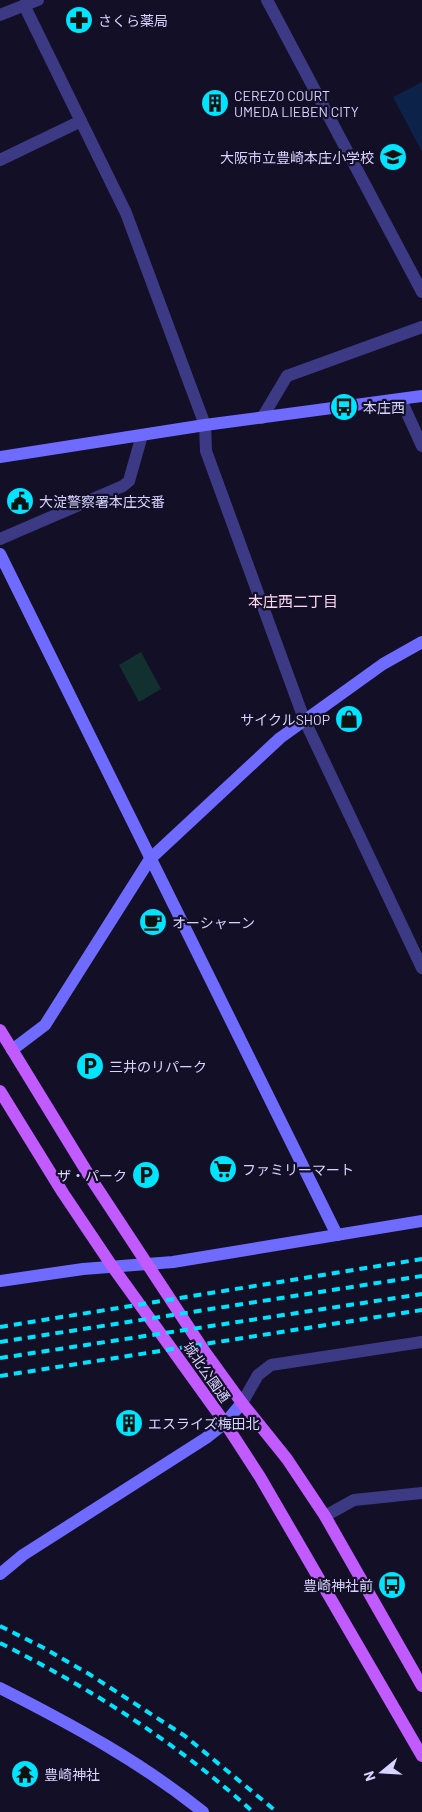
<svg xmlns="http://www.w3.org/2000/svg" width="422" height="1812" font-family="Barlow,'Noto Sans JP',sans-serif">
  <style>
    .green { fill: #12302f }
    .water { fill: #0c2248 }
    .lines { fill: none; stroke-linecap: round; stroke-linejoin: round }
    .street { stroke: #3d3a85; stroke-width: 12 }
    .secondary { stroke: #6f6bff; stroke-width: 12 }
    .primary { stroke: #c25bff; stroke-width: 12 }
    .rail { stroke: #00e5ff; stroke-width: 4; stroke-dasharray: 8 6; stroke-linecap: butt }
    .labels { text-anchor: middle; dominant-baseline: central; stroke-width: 4.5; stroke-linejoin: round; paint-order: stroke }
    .poi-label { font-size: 14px; fill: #d9d4ff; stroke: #130f26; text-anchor: start }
    .street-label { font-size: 14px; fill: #d9d4ff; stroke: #130f26 }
    .neighbourhood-label { font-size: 15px; fill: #ffd6f0; stroke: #130f26 }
  </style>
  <rect width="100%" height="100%" fill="#130f26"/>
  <path class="green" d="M 141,652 L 161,689 L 139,702 L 119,665 Z"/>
  <path class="water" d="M 422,82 L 422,152 L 393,97 Z"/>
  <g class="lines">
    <g class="street">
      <path d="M 267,0 L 422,292"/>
      <path d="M 24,5 L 126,213 L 205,425 L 206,451 L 304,719 L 422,968"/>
      <path d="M 0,15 L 38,0"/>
      <path d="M 0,160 L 81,121"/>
      <path d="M 401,400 L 422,446"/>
      <path d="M 262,418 L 287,376 L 422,327"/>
      <path d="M 0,539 L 123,486 L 129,481 L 142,435"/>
      <path d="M 242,1403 L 258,1375 L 271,1365 L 422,1342"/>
      <path d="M 325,1516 L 354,1500 L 422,1493"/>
    </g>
    <g class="secondary">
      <path d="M 0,457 L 205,425 L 422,396"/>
      <path d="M 0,554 L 337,1235"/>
      <path d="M 12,1050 L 45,1025 L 150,859 L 280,738 L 383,664 L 422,642"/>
      <path d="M 0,1281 L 83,1269 L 173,1262 L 422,1221"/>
      <path d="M 0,1574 L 23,1555 L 206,1438 L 225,1423 L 242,1403"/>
      <path d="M 0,1688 C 71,1724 141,1762 203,1812"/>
    </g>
    <g class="primary">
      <path d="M 0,1030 L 90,1177 L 205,1352 L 242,1403 L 287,1459 L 325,1516 L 422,1686"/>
      <path d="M 0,1091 L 63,1193 L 112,1266 L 225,1423 L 260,1477 L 422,1756"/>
    </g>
    <g class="rail">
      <path d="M 0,1327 L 422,1259"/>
      <path d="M 0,1342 L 422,1276"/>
      <path d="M 0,1358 L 422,1294"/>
      <path d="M 0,1376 L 422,1310"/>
      <path d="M 0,1626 L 44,1648 L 89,1674 L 185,1736 L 277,1812"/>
      <path d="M 0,1643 C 90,1688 179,1744 253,1812"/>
    </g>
  </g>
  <defs>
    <g id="pharmacy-disc" transform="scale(1.4375)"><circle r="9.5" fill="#00e5ff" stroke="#130f26"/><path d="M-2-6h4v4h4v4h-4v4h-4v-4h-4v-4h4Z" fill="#111"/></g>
    <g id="building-disc" transform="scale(1.4375)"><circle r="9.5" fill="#00e5ff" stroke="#130f26"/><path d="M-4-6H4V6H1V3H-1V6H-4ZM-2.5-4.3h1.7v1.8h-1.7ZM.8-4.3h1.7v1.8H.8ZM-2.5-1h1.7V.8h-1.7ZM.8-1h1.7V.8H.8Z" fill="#111"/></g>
    <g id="school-disc" transform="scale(1.4375)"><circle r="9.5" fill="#00e5ff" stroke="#130f26"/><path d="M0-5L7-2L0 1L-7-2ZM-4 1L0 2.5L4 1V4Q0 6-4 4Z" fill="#111"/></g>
    <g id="bus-disc" transform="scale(1.4375)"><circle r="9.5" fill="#00e5ff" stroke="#130f26"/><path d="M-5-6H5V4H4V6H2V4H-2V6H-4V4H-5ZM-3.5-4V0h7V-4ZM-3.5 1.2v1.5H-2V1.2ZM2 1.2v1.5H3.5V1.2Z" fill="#111"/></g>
    <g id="civic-disc" transform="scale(1.4375)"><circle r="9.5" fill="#00e5ff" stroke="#130f26"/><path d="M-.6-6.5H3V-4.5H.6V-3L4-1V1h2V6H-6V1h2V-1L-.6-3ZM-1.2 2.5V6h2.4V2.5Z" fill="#111"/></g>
    <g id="shop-disc" transform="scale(1.4375)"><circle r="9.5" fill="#00e5ff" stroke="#130f26"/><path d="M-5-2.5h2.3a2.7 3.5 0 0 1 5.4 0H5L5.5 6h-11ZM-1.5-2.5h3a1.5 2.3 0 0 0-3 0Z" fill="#111"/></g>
    <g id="cafe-disc" transform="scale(1.4375)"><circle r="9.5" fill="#00e5ff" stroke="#130f26"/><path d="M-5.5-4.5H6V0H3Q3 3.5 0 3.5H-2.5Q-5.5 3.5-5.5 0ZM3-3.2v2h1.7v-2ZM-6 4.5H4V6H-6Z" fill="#111"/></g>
    <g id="parking-disc" transform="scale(1.4375)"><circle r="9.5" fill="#00e5ff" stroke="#130f26"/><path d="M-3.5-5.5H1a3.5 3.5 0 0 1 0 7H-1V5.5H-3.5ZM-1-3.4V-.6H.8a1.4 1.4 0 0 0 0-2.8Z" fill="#111"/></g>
    <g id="supermarket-disc" transform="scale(1.4375)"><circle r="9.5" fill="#00e5ff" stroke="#130f26"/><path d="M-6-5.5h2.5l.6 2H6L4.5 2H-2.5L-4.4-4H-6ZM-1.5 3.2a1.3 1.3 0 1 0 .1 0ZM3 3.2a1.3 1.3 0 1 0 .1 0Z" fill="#111"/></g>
    <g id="temple-disc" transform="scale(1.4375)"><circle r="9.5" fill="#00e5ff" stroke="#130f26"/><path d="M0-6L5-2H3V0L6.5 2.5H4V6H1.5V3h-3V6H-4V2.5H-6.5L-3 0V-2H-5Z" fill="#111"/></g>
  </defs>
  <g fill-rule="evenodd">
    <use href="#pharmacy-disc" x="79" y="20"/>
    <use href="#building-disc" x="215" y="103"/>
    <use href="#school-disc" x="393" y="157"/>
    <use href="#bus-disc" x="344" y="407"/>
    <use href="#civic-disc" x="20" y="501"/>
    <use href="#shop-disc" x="349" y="719"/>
    <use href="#cafe-disc" x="153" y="922"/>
    <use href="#parking-disc" x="90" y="1066"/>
    <use href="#supermarket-disc" x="223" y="1169"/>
    <use href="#parking-disc" x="146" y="1175"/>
    <use href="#building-disc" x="129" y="1423"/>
    <use href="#bus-disc" x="392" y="1585"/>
    <use href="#temple-disc" x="25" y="1774"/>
  </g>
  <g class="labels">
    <g class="poi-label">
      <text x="98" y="20">さくら薬局</text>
      <text x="234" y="95">CEREZO COURT<tspan x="234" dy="16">UMEDA LIEBEN CITY</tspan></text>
      <text x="374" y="157" text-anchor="end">大阪市立豊崎本庄小学校</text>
      <text x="363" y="407">本庄西</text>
      <text x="39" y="501">大淀警察署本庄交番</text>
      <text x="330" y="719" text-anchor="end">サイクルSHOP</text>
      <text x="172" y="922">オーシャーン</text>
      <text x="109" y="1066">三井のリパーク</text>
      <text x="242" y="1169">ファミリーマート</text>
      <text x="127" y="1175" text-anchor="end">ザ・パーク</text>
      <text x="148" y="1423">エスライズ梅田北</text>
      <text x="373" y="1585" text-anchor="end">豊崎神社前</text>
      <text x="44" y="1774">豊崎神社</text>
    </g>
    <g class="street-label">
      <text transform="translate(207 1372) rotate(55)">城北公園通</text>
    </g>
    <g class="neighbourhood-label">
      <text x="293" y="601">本庄西二丁目</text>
    </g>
  </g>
  <g transform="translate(382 1772) rotate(252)" stroke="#130f26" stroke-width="4" paint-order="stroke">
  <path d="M0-4L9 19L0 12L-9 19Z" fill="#d9d4ff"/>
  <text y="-8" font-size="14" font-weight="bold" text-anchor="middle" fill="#d9d4ff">N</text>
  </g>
</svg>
